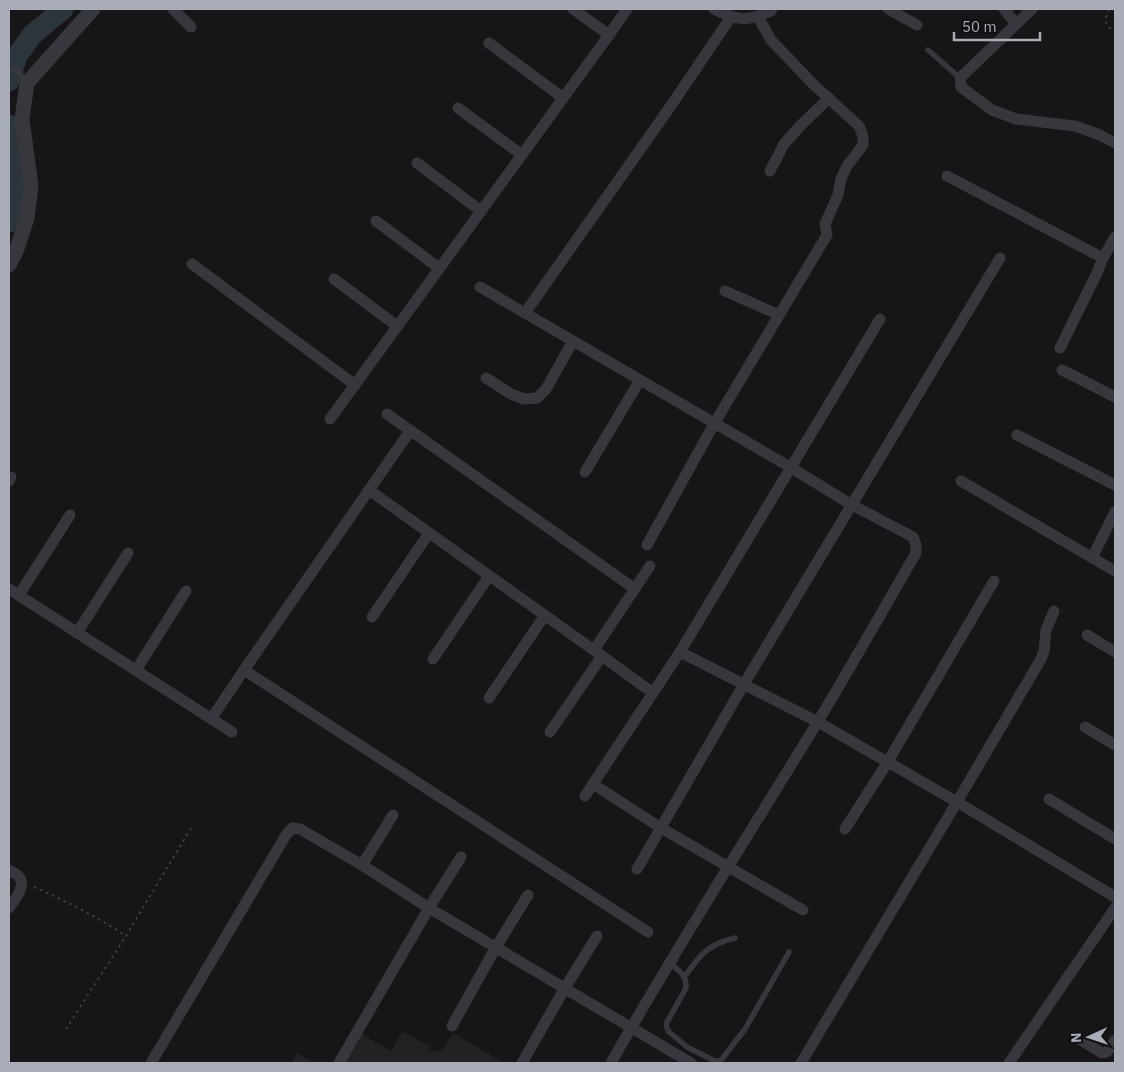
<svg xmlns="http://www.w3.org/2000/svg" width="1124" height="1072" font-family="'IBM Plex Sans',sans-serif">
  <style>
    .built { fill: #222225 }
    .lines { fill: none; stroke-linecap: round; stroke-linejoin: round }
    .river { stroke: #2c353c; stroke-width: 21 }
    .path { stroke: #3d3f44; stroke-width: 2; stroke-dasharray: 2.5 4; stroke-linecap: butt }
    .service { stroke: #37383d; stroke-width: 5.5 }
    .minor { stroke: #37383d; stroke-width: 11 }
    .tertiary { stroke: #37383d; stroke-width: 15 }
  </style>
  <rect width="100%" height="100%" fill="#161618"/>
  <g class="built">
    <path d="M 402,1031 L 431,1047 L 428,1051 L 442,1050 L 453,1033 L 504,1063 L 345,1063 L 361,1034 L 392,1051 Z"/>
    <path d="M 297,1053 L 316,1063 L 292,1063 Z"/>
  </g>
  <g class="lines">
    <g class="river">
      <path d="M 9,81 L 17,56 L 32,35 L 63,9"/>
      <path d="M 9,125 L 17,182 L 13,209 L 9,222"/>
    </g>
    <g class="path">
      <path d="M 1109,9 L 1106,17 L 1106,23 L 1109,27 L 1115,31"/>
      <path d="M 34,887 C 66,901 97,917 126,936"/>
      <path d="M 66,1029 L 126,936 L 191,828"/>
    </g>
    <g class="service">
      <path d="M 928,50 L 960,78"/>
      <path d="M 9,68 L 17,71 L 26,81"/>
      <path d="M 670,963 C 679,971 687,975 686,988 L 666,1024 L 668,1031 L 687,1047 L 715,1061 L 719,1061 L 722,1059 L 745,1029 L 789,952"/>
      <path d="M 685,976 C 700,955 708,944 735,938"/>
    </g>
    <g class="minor">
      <path d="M 173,9 L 191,27"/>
      <path d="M 573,9 L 609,35"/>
      <path d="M 714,9 C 738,21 746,22 771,11 L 772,9"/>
      <path d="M 888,9 L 917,25"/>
      <path d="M 1004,9 L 1016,24"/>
      <path d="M 1032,9 L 960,78 L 961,87 L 992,110 L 1016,119 L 1075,126 L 1100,135 L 1115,143"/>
      <path d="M 489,43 L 563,98"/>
      <path d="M 458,108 L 522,155"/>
      <path d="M 417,163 L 481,211"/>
      <path d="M 770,171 L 784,144 L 801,125 L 829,98"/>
      <path d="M 947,176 L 1103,258"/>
      <path d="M 376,221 L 439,268"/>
      <path d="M 192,264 L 355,385"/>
      <path d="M 334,279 L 397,326"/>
      <path d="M 480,287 L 790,467 L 852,505 L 913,537 L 916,545 L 916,553 C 883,610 851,667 817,723 C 748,836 676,948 611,1063"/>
      <path d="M 725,291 L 779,315"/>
      <path d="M 525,313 L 670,107 L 731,17"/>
      <path d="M 1060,348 L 1097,273 L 1103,258 L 1115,237"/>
      <path d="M 1062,370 L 1115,397"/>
      <path d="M 486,378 L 511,394 L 524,399 L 537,398 L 546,389 L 573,341"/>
      <path d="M 387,414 L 635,589"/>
      <path d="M 330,419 L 609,35 L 627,9"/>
      <path d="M 1017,435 L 1115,485"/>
      <path d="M 585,472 L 640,380"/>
      <path d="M 9,481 L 11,477"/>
      <path d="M 961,481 L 1115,571"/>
      <path d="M 369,490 L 602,656 L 653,693"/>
      <path d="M 647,545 L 714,424 L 827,235 L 825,224 L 838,195 L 841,179 L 847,166 L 863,145 C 864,138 862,132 859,126 L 813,84 L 771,40 L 758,17"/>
      <path d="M 1092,558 L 1115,512"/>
      <path d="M 9,589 L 232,732"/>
      <path d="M 19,595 L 70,515"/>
      <path d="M 372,617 L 429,533"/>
      <path d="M 77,633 L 128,553"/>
      <path d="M 1087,635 L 1115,652"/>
      <path d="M 594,650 L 650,566"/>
      <path d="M 680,652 L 818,722 L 957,802 L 1115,897"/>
      <path d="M 433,659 L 489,576"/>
      <path d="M 136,670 L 186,591"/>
      <path d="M 244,670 L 648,932"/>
      <path d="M 489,698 L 545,615"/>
      <path d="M 211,719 L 244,670 L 410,431"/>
      <path d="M 1085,727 L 1115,745"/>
      <path d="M 550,732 L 602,656"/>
      <path d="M 593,784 L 661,828 L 803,910"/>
      <path d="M 585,796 L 680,652 L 880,319"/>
      <path d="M 1049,799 L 1115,839"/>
      <path d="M 845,829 L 887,763 L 994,581"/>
      <path d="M 362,865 L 393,815"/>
      <path d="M 637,869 L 744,684 L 1000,258"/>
      <path d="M 9,870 C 12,872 17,874 19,877 C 27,886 14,900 9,908"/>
      <path d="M 452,1026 L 496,947 L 528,895"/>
      <path d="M 1081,1040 L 1102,1053 C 1109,1053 1112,1045 1115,1040"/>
      <path d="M 151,1063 L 286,835 L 292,828 L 300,829 L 362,865 L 429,908 L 691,1063"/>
      <path d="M 339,1063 L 429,908 L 461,857"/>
      <path d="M 522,1063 L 565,988 L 597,936"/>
      <path d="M 801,1063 L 957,802 L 1041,659 L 1044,651 L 1046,630 L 1054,611"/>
      <path d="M 1009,1063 L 1115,908"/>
    </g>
    <path class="tertiary" d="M 9,265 L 17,249 L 27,218 L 31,186 L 22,119 L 27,83 L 93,9"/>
  </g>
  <rect width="1124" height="1072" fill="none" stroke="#a8adb8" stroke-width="20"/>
  <g transform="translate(1089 1037) rotate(267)" stroke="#111113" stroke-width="4" paint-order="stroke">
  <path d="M0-4L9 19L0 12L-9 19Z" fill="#a8adb8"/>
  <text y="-8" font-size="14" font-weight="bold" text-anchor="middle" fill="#a8adb8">N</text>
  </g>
  <path d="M954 32v8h86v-8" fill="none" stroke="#a8adb8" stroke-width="2.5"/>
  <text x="962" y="32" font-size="15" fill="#a8adb8" stroke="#111113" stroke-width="4" paint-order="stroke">50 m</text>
</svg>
